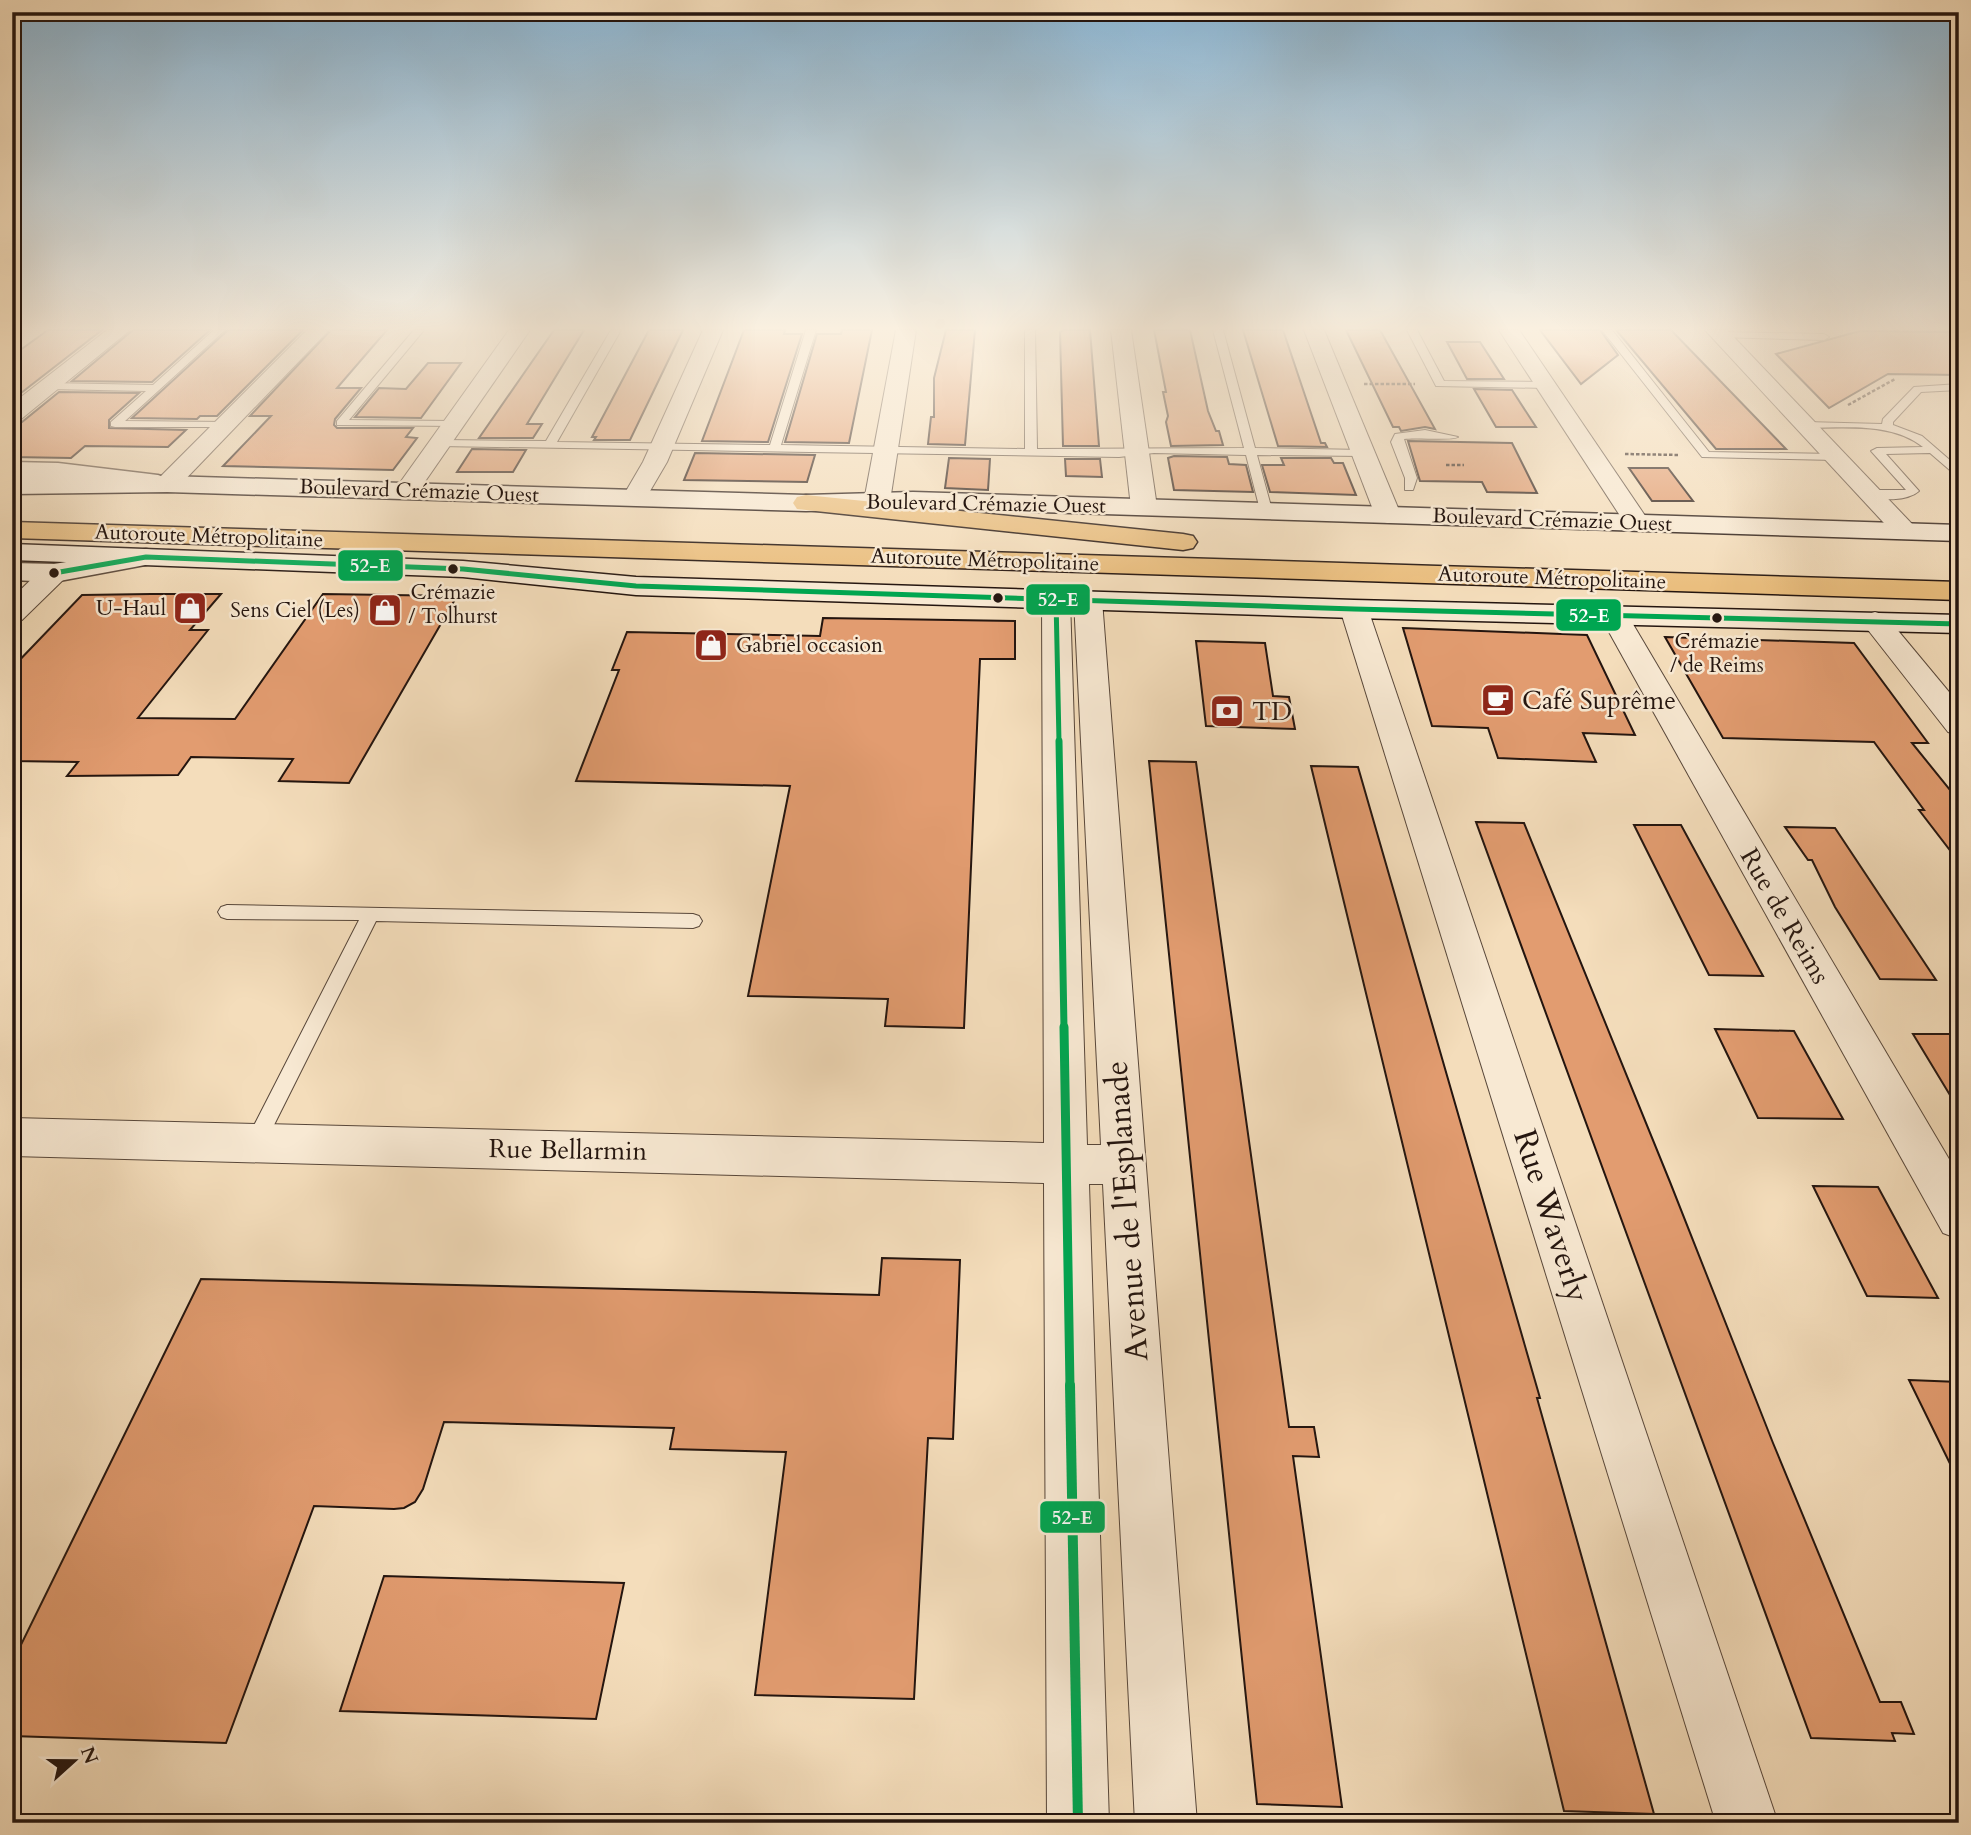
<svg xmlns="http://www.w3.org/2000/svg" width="1971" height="1835" font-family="Cardo,serif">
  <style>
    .building { fill: #e29c70; stroke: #24150f; stroke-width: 2 }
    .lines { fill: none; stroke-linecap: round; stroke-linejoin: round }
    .service-casing { stroke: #58473a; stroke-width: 2 }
    .minor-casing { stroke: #58473a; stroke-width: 2 }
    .tertiary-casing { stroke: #58473a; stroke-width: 3 }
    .secondary-casing { stroke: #24150f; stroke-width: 3 }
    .motorway-casing { stroke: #24150f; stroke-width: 3 }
    .path { stroke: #24150f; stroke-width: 2.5; stroke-dasharray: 3.5 2; stroke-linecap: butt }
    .service { fill: #f8e9d3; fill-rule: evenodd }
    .minor { fill: #f8e9d3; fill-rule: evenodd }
    .tertiary { fill: #f8e9d3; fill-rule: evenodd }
    .secondary { fill: #f8e9d3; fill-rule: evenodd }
    .motorway { fill: #eabe7e; fill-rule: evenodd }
    .bus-1-far3-casing { stroke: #f8e9d3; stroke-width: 10 }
    .bus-1-far2-casing { stroke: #f8e9d3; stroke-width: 12 }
    .bus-1-far1-casing { stroke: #f8e9d3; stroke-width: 14 }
    .bus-1-casing { stroke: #f8e9d3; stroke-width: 16 }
    .bus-1-far3 { stroke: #00a651; stroke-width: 5 }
    .bus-1-far2 { stroke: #00a651; stroke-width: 7 }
    .bus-1-far1 { stroke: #00a651; stroke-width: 9 }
    .bus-1 { stroke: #00a651; stroke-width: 10 }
    .bus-dot { fill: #24150f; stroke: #f8e9d3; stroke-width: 2.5 }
    .labels { text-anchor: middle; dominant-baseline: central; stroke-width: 5; stroke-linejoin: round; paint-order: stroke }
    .far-street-label { font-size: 21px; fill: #24150f; stroke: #f8e9d3 }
    .far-bus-label { font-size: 21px; fill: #24150f; stroke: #f8e9d3 }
    .far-poi-label { font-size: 21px; fill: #24150f; stroke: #f8e9d3; text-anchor: end }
    .poi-label { font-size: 26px; fill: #24150f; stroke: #f8e9d3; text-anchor: start }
    .street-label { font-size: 26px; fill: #24150f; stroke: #f8e9d3 }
    .near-street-label { font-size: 32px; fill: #24150f; stroke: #f8e9d3 }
    .line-badge { stroke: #f8e9d3; stroke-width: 2.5 }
    .badge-label { font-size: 19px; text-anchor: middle; font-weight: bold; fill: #fff }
  </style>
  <rect width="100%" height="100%" fill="#f4ddbb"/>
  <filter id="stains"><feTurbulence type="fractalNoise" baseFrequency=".00286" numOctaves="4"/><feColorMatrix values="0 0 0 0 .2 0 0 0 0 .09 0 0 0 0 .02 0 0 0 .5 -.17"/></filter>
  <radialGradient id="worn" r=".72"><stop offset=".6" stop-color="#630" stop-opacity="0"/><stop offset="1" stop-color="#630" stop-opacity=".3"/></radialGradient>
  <g class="building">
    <path d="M 48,330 L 102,330 L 12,400 L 12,356 Z"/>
    <path d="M 133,330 L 210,330 L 152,382 L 72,381 Z"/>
    <path d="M 228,330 L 303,330 L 217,416 L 200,416 L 197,419 L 132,418 Z"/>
    <path d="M 331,330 L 387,330 L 337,388 L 361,388 L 335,419 L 334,425 L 337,428 L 413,428 L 406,437 L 417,438 L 393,470 L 223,466 L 271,416 L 250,416 Z"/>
    <path d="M 554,330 L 584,330 L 527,424 L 542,424 L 533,438 L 479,438 Z"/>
    <path d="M 649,330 L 683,330 L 630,440 L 594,440 L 596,437 L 592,437 Z"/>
    <path d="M 744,330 L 785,330 L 784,334 L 802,334 L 768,442 L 702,441 Z"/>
    <path d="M 842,330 L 872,330 L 849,443 L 785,442 L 817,334 L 841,334 Z"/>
    <path d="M 946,330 L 975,330 L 965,445 L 928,444 L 931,417 L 934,417 L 934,378 Z"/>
    <path d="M 1064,330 L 1090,330 L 1099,446 L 1063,446 L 1060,332 Z"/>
    <path d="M 1154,330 L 1190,330 L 1208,411 L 1216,431 L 1219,431 L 1223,445 L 1171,446 L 1166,422 L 1168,416 L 1163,392 L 1166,392 Z"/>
    <path d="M 1243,330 L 1283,330 L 1321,443 L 1325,443 L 1327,447 L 1278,446 Z"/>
    <path d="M 1346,330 L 1380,330 L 1435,429 L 1425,427 L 1401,431 L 1399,427 L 1393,427 Z"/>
    <path d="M 1540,330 L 1600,330 L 1618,355 L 1581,384 Z"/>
    <path d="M 1616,330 L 1671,330 L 1786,449 L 1716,449 Z"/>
    <path d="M 1860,331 L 1959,332 L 1959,375 L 1888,374 L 1829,408 L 1776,354 Z"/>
    <path d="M 1447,342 L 1480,342 L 1504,379 L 1467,379 Z"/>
    <path d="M 428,363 L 461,363 L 421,418 L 355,417 L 379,388 L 406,389 Z"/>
    <path d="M 1474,389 L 1512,390 L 1536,427 L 1496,427 Z"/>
    <path d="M 59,392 L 139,393 L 109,420 L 109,428 L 186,430 L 168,447 L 85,446 L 71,458 L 12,457 L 12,424 L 22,422 Z"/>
    <path d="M 1408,441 L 1512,443 L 1537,493 L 1487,492 L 1482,482 L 1420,481 Z"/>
    <path d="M 472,449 L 526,450 L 513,472 L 457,472 Z"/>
    <path d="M 695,453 L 815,455 L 807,482 L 684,480 Z"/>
    <path d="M 1174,456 L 1227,457 L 1229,464 L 1246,465 L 1253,492 L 1174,490 L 1168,458 Z"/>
    <path d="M 949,458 L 990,459 L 988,490 L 945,488 Z"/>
    <path d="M 1281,458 L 1331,458 L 1334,463 L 1343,463 L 1356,495 L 1270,492 L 1262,465 L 1284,465 Z"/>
    <path d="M 1065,459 L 1100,459 L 1102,477 L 1066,476 Z"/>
    <path d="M 1629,468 L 1668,468 L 1693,501 L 1652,501 Z"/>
    <path d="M 151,594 L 221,594 L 190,630 L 208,630 L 138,718 L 235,719 L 323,594 L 457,596 L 349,783 L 279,781 L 293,759 L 191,757 L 178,775 L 67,776 L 78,762 L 12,761 L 12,668 L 82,595 Z"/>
    <path d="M 823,618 L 1015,621 L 1015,659 L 980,659 L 964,1028 L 885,1026 L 888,999 L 748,996 L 790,786 L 576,781 L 619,670 L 612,670 L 627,632 L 820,636 Z"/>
    <path d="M 1403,628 L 1587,635 L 1635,735 L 1583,733 L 1596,762 L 1498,758 L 1488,728 L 1432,726 Z"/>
    <path d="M 1665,637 L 1854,643 L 1928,743 L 1912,743 L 1959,801 L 1959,862 L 1919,810 L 1924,810 L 1874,742 L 1723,738 Z"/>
    <path d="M 1196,641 L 1265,643 L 1273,696 L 1289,697 L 1295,729 L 1206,726 Z"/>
    <path d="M 1149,761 L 1196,762 L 1289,1427 L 1314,1427 L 1319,1457 L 1293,1456 L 1342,1807 L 1257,1804 Z"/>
    <path d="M 1311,766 L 1358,767 L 1540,1398 L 1537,1398 L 1654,1814 L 1564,1811 Z"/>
    <path d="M 1476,822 L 1524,823 L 1670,1182 L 1773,1443 L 1880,1702 L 1901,1702 L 1914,1734 L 1892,1733 L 1895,1741 L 1811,1738 Z"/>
    <path d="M 1634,825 L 1681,825 L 1763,976 L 1709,975 Z"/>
    <path d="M 1785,827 L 1835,828 L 1936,980 L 1880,979 L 1835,907 L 1812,860 L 1808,860 Z"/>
    <path d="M 1715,1029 L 1794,1031 L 1843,1119 L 1758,1118 Z"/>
    <path d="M 1913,1034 L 1959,1034 L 1959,1110 Z"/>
    <path d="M 1813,1186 L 1878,1187 L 1938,1298 L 1867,1296 Z"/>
    <path d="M 882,1258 L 960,1260 L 953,1439 L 928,1438 L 914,1699 L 755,1695 L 786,1452 L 670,1449 L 674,1428 L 444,1422 L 423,1489 L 415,1502 L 404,1508 L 394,1509 L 314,1506 L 226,1743 L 12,1736 L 12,1663 L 201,1279 L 879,1295 Z"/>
    <path d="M 1909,1380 L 1959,1382 L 1959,1482 Z"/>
    <path d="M 384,1576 L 624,1583 L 596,1719 L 340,1711 Z"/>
  </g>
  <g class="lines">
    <g class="service-casing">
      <g id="service">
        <path d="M 12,330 L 22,330 L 12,337 Z"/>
        <path d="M 214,330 L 225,330 L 125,421 L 226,422 L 231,425 L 230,427 L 115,427 L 111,426 L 111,422 L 146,391 L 49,389 L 44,386 L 49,383 L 153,385 Z"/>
        <path d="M 414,330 L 424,330 L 349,420 L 453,421 L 457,422 L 457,426 L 337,425 L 337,421 Z"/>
        <path d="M 611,330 L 621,330 L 557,442 L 770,445 L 806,330 L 816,330 L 781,445 L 1025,449 L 1025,330 L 1035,330 L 1037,449 L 1244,448 L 1213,330 L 1223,330 L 1255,448 L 1363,450 L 1369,453 L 1363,456 L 1257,455 L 1272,510 L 1266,514 L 1260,510 L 1246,455 L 1154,453 L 1119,457 L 440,446 L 434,443 L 440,440 L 546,441 Z"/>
        <path d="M 1407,330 L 1417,330 L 1444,381 L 1546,382 L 1551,385 L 1546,388 L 1436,386 Z"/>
        <path d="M 1602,330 L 1612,330 L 1709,452 L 1835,454 L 1841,457 L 1835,460 L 1702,457 Z"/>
        <path d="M 1720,332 L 1824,334 L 1829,337 L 1824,340 L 1717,337 L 1717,333 Z"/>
        <path d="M 1959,384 L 1959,390 L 1921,392 L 1893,422 L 1893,425 L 1922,436 L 1959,468 L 1959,478 L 1930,453 L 1886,454 L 1919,491 C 1908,501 1878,502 1866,494 L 1872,490 L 1906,490 L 1871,451 L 1877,448 L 1923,447 C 1891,422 1845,428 1806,428 L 1801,425 L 1806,422 L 1882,424 L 1883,419 L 1914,387 Z"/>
        <path d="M 1425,430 L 1458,437 C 1451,441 1416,437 1404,439 L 1417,478 L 1413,490 L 1405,490 L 1405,478 L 1391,442 L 1395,434 Z"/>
        <path d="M 227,905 L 693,914 L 699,916 L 702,921 L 699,926 L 693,928 L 376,921 L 262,1149 L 255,1152 L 248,1149 L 245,1143 L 359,920 L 227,919 L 221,917 L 218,912 L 221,907 Z"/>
      </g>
    </g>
    <g class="minor-casing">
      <g id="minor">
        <path d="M 107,330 L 130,330 L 20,420 L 12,422 L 12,404 Z"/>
        <path d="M 307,330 L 329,330 L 176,489 L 167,491 L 158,489 L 155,484 L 158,479 Z"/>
        <path d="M 509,330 L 530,330 L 415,496 L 406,498 L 397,496 L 394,491 Z"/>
        <path d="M 703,330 L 723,330 L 667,462 L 643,503 L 634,505 L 625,503 L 622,498 L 643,462 Z"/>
        <path d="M 896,330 L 916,330 L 890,501 L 886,506 L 877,509 L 868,506 L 864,501 Z"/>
        <path d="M 1111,330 L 1131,330 L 1157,507 L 1153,512 L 1144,515 L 1135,512 L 1131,507 Z"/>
        <path d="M 1304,330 L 1324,330 L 1401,515 L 1397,520 L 1388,523 L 1379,520 L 1375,515 Z"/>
        <path d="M 1499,330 L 1519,330 L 1650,523 L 1646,528 L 1637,531 L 1628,528 Z"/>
        <path d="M 1705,330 L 1727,330 L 1914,526 L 1918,531 L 1914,536 L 1905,539 L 1896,536 Z"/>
        <path d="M 54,565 L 64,567 L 68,573 L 64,579 L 22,620 L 12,622 L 12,598 L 44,567 Z"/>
        <path d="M 1056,591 L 1066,593 L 1070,599 L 1087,1145 L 1101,1145 L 1074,600 L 1078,594 L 1088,592 L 1098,594 L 1102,600 L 1197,1823 L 1135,1823 L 1103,1184 L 1089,1184 L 1109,1823 L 1047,1823 L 1044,1183 L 12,1156 L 12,1118 L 1044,1143 L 1042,599 L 1046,593 Z"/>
        <path d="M 1354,601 L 1364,603 L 1368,609 L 1778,1823 L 1716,1823 L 1340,609 L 1344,603 Z"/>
        <path d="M 1613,606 L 1623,608 L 1627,614 L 1959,1176 L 1959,1239 L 1943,1233 L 1599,614 L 1603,608 Z"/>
        <path d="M 1875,612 L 1885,615 L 1959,704 L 1959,735 L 1948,732 L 1861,621 L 1865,615 Z"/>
      </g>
    </g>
    <g class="tertiary-casing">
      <g id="tertiary">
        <path d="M 12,462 L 58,463 L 158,475 L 167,478 L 171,483 L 167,488 L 158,491 L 58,479 L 12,478 Z"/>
        <path d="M 146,549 L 156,551 L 160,557 L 156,563 L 54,582 L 12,580 L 12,563 L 54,564 Z"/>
      </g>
    </g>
    <g class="secondary-casing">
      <g id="secondary">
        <path d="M 167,476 L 806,495 L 913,492 L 1959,525 L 1959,541 L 913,508 L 806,511 L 167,492 L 12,494 L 12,478 Z"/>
        <path d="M 12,544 L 463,561 L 636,577 L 1354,600 L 1959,615 L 1959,633 L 1354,618 L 636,595 L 463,577 L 12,560 Z"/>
      </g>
    </g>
    <g class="motorway-casing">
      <g id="motorway">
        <path d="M 806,495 L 1183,534 L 1193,536 L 1197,542 L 1193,548 L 1183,550 L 797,509 L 793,503 L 797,497 Z"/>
        <path d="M 12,522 L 1959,582 L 1959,600 L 12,538 Z"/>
      </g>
    </g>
    <g class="path">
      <path d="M 1364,384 L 1415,384"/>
      <path d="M 1848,405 L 1895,379"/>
      <path d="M 1625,454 L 1680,455"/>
      <path d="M 1446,465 L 1464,465"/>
    </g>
    <use href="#service" class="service"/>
    <use href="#minor" class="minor"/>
    <use href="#tertiary" class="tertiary"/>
    <use href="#secondary" class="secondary"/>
    <use href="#motorway" class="motorway"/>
    <g class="bus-1-far3-casing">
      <g id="bus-1-far3">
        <path d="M 54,573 L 146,557 L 463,569 L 636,586 L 1354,609 L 1959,624"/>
        <path d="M 1056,599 L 1059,742"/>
      </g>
    </g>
    <g class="bus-1-far2-casing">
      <path id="bus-1-far2" d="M 1059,741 L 1064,1029"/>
    </g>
    <g class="bus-1-far1-casing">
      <path id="bus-1-far1" d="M 1064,1027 L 1070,1387"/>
    </g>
    <g class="bus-1-casing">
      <path id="bus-1" d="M 1070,1385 L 1078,1823"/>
    </g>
    <use href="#bus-1-far3" class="bus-1-far3"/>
    <use href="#bus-1-far2" class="bus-1-far2"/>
    <use href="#bus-1-far1" class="bus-1-far1"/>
    <use href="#bus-1" class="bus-1"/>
  </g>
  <linearGradient id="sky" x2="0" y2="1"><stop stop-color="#8ab6d5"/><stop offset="0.56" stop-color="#faf0e0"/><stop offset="1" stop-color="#faf0e0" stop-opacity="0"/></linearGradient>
  <rect width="1971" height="587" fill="url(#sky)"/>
  <defs>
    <g id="shop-square" transform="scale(1.75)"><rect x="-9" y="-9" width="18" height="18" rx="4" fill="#8f2418" stroke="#f8e9d3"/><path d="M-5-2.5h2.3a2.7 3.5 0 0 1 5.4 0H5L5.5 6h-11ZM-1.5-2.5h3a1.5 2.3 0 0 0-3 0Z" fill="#fff"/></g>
    <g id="cafe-square" transform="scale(1.75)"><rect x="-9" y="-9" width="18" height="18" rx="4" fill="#8f2418" stroke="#f8e9d3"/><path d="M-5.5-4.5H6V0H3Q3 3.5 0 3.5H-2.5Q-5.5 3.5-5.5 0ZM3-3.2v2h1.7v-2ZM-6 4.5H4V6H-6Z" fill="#fff"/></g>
    <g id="bank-square" transform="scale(1.75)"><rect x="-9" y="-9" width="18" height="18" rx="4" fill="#8f2418" stroke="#f8e9d3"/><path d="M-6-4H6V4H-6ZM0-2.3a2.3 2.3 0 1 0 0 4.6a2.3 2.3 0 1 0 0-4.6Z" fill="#fff"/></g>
  </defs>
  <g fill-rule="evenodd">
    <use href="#shop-square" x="190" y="608"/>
    <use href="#shop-square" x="385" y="610"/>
    <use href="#shop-square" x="711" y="645"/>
    <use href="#cafe-square" x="1498" y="700"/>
    <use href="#bank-square" x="1227" y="711"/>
  </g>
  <g class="bus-dot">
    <circle cx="453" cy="569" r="6"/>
    <circle cx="54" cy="573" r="6"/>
    <circle cx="998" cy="598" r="6"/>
    <circle cx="1717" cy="618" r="6"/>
  </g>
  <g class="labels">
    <g class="far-street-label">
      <text transform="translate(419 491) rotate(2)">Boulevard Crémazie Ouest</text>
      <text transform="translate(986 504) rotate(1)">Boulevard Crémazie Ouest</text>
      <text transform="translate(1552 520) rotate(2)">Boulevard Crémazie Ouest</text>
      <text transform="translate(209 536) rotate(2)">Autoroute Métropolitaine</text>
      <text transform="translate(985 560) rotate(2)">Autoroute Métropolitaine</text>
      <text transform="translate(1552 578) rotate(2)">Autoroute Métropolitaine</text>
    </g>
    <g class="far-bus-label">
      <text x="453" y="592">Crémazie<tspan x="453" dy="24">/ Tolhurst</tspan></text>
      <text x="1717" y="641">Crémazie<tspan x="1717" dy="24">/ de Reims</tspan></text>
    </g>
    <g class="far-poi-label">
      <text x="166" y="608">U-Haul</text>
      <text x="360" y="610">Sens Ciel (Les)</text>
      <text x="736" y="645" text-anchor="start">Gabriel occasion</text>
    </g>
    <g class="poi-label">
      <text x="1522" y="700">Café Suprême</text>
      <text x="1252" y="711">TD</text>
    </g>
    <g class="street-label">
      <text transform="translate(1785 916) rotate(60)">Rue de Reims</text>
      <text transform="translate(568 1150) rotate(1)">Rue Bellarmin</text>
    </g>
    <g class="near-street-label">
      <text transform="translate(1127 1211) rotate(-94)">Avenue de l'Esplanade</text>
      <text transform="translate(1551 1216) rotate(72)">Rue Waverly</text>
    </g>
  </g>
  <g class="line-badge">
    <rect x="337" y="549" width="67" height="33" rx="7" fill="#00a651"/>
    <rect x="1025" y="583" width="66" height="33" rx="7" fill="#00a651"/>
    <rect x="1555" y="598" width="67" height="34" rx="7" fill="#00a651"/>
    <rect x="1039" y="1500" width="67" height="34" rx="7" fill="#00a651"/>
  </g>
  <g class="badge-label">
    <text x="370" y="572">52-E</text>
    <text x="1058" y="606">52-E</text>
    <text x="1589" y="622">52-E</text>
    <text x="1072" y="1524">52-E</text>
  </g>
  <rect width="1971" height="1835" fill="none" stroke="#f4ddbb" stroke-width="42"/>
  <rect x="14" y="14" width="1943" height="1807" fill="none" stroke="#24150f" stroke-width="3.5"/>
  <rect x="21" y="21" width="1929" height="1793" fill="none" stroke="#24150f" stroke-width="2"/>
  <g transform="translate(74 1761) rotate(69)" stroke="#f8e9d3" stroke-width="5" paint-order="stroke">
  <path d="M0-5L12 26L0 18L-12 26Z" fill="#24150f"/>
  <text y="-10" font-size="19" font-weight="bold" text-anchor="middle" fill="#24150f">N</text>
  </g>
  <rect width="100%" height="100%" filter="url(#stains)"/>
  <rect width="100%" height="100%" fill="url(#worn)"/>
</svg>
